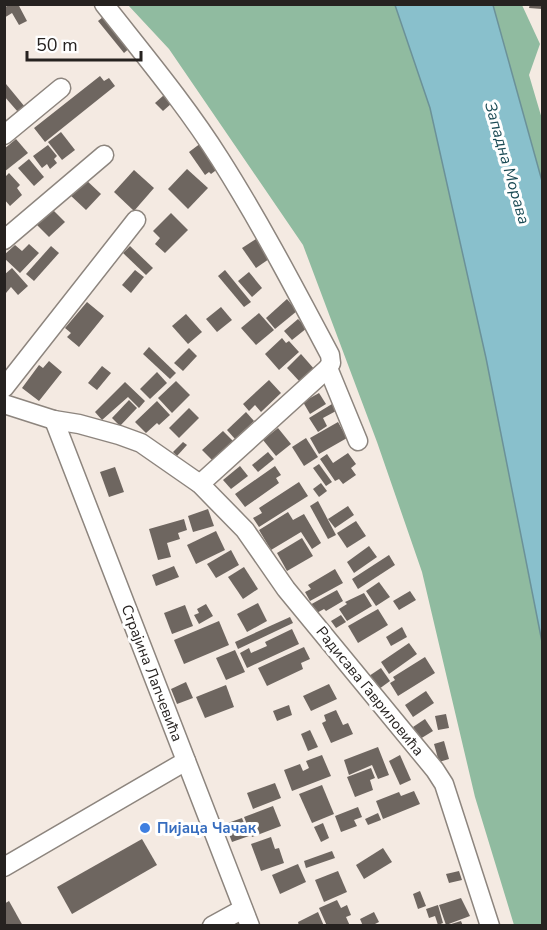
<svg xmlns="http://www.w3.org/2000/svg" width="547" height="930" font-family="'Nunito Sans',sans-serif">
  <style>
    .forest { fill: #90bba0 }
    .water { fill: #89c0cc; stroke: #6b9198; stroke-width: 1.5 }
    .building { fill: #6e6660 }
    .lines { fill: none; stroke-linecap: round; stroke-linejoin: round }
    .street-casing { stroke: #8d857e; stroke-width: 21 }
    .street { stroke: #fff; stroke-width: 18 }
    .shop-dot { fill: #3f7fe0; stroke: #fff; stroke-width: 2 }
    .labels { text-anchor: middle; dominant-baseline: central; stroke-width: 6; stroke-linejoin: round; paint-order: stroke }
    .street-label { font-size: 15px; fill: #262220; stroke: #fff }
    .shop-label { font-size: 15px; font-weight: bold; fill: #366cbe; stroke: #fff; text-anchor: start }
    .water-label { font-size: 16px; font-style: italic; fill: #1a4a54; stroke: #fff }
  </style>
  <rect width="100%" height="100%" fill="#f4eae2"/>
  <g class="forest">
    <path d="M 128,5 L 395,5 L 430,108 L 486,358 L 542,642 L 542,925 L 514,925 L 475,797 L 422,572 L 377,442 L 303,245 L 169,49 Z"/>
    <path d="M 493,5 L 522,5 L 540,44 L 529,75 L 542,119 L 542,181 Z"/>
  </g>
  <path class="water" d="M 395,5 L 493,5 L 542,181 L 542,642 L 486,358 L 430,108 Z"/>
  <g class="building">
    <path d="M 10,4 L 18,4 L 27,21 L 19,25 L 12,13 L 4,18 L 4,8 Z"/>
    <path d="M 530,4 L 542,4 L 542,9 L 529,8 Z"/>
    <path d="M 108,13 L 133,45 L 124,53 L 98,21 Z"/>
    <path d="M 100,76 L 104,81 L 109,78 L 115,86 L 45,142 L 34,128 Z"/>
    <path d="M 6,84 L 25,107 L 18,112 L 4,96 Z"/>
    <path d="M 164,95 L 172,103 L 163,111 L 155,103 Z"/>
    <path d="M 61,132 L 75,150 L 62,160 L 48,142 Z"/>
    <path d="M 16,139 L 28,153 L 4,172 L 4,149 Z"/>
    <path d="M 201,143 L 219,168 L 211,174 L 209,172 L 205,175 L 189,152 Z"/>
    <path d="M 48,145 L 57,156 L 54,159 L 57,163 L 50,169 L 47,164 L 42,168 L 33,156 Z"/>
    <path d="M 29,159 L 44,177 L 34,186 L 18,168 Z"/>
    <path d="M 187,169 L 208,188 L 188,209 L 168,189 Z"/>
    <path d="M 134,170 L 154,188 L 134,211 L 114,192 Z"/>
    <path d="M 9,173 L 20,185 L 17,188 L 22,195 L 10,206 L 4,199 L 4,178 Z"/>
    <path d="M 84,178 L 101,194 L 86,210 L 69,194 Z"/>
    <path d="M 50,207 L 65,222 L 49,237 L 34,222 Z"/>
    <path d="M 171,213 L 188,230 L 165,253 L 155,244 L 160,238 L 153,231 Z"/>
    <path d="M 256,239 L 269,259 L 256,268 L 242,248 Z"/>
    <path d="M 29,244 L 39,253 L 20,273 L 4,258 L 4,255 L 15,245 L 22,251 Z"/>
    <path d="M 51,246 L 59,253 L 34,281 L 26,274 Z"/>
    <path d="M 130,246 L 153,268 L 146,275 L 123,253 Z"/>
    <path d="M 12,268 L 28,286 L 18,295 L 11,287 L 6,293 L 4,291 L 4,275 Z"/>
    <path d="M 135,270 L 144,277 L 131,293 L 122,285 Z"/>
    <path d="M 225,270 L 251,302 L 244,307 L 218,276 Z"/>
    <path d="M 249,272 L 262,288 L 252,297 L 238,281 Z"/>
    <path d="M 287,299 L 297,311 L 275,329 L 266,318 Z"/>
    <path d="M 87,302 L 104,316 L 79,347 L 67,337 L 71,333 L 65,328 Z"/>
    <path d="M 221,307 L 232,320 L 217,332 L 206,319 Z"/>
    <path d="M 259,313 L 274,330 L 256,345 L 241,328 Z"/>
    <path d="M 186,314 L 202,332 L 188,344 L 172,326 Z"/>
    <path d="M 298,319 L 307,328 L 292,340 L 284,331 Z"/>
    <path d="M 282,338 L 286,343 L 289,341 L 299,352 L 279,370 L 265,354 Z"/>
    <path d="M 149,347 L 176,373 L 170,379 L 143,354 Z"/>
    <path d="M 189,348 L 197,356 L 183,371 L 174,363 Z"/>
    <path d="M 301,354 L 315,370 L 301,383 L 287,368 Z"/>
    <path d="M 49,361 L 62,372 L 39,401 L 22,388 L 39,365 L 43,368 Z"/>
    <path d="M 102,366 L 111,373 L 97,390 L 88,383 Z"/>
    <path d="M 157,372 L 167,383 L 150,399 L 140,389 Z"/>
    <path d="M 269,380 L 281,393 L 261,412 L 255,405 L 249,411 L 243,404 Z"/>
    <path d="M 176,381 L 190,395 L 172,413 L 158,398 Z"/>
    <path d="M 125,382 L 145,401 L 139,408 L 128,397 L 102,420 L 95,412 Z"/>
    <path d="M 319,393 L 326,404 L 310,414 L 303,402 Z"/>
    <path d="M 129,400 L 137,408 L 120,426 L 112,418 Z"/>
    <path d="M 157,401 L 170,415 L 159,425 L 157,423 L 146,433 L 135,422 Z"/>
    <path d="M 332,404 L 336,411 L 323,418 L 327,426 L 318,432 L 309,418 Z"/>
    <path d="M 189,408 L 199,418 L 179,438 L 169,428 Z"/>
    <path d="M 246,412 L 254,421 L 235,439 L 227,430 Z"/>
    <path d="M 338,422 L 347,438 L 319,454 L 310,438 Z"/>
    <path d="M 278,428 L 291,444 L 276,456 L 263,440 Z"/>
    <path d="M 223,431 L 233,441 L 212,460 L 202,450 Z"/>
    <path d="M 306,438 L 318,457 L 304,466 L 292,447 Z"/>
    <path d="M 183,442 L 187,445 L 177,456 L 173,452 Z"/>
    <path d="M 268,452 L 274,459 L 258,472 L 252,465 Z"/>
    <path d="M 348,453 L 356,464 L 351,468 L 356,475 L 343,484 L 339,479 L 335,481 L 320,459 L 327,454 L 333,463 Z"/>
    <path d="M 319,464 L 332,482 L 326,486 L 313,468 Z"/>
    <path d="M 240,466 L 248,476 L 231,489 L 223,480 Z"/>
    <path d="M 275,466 L 281,475 L 276,478 L 279,483 L 245,507 L 235,494 Z"/>
    <path d="M 115,467 L 124,492 L 109,497 L 100,472 Z"/>
    <path d="M 299,482 L 308,496 L 259,527 L 253,518 L 262,513 L 259,508 Z"/>
    <path d="M 321,483 L 327,491 L 319,497 L 313,489 Z"/>
    <path d="M 318,501 L 336,535 L 328,539 L 310,506 Z"/>
    <path d="M 348,506 L 354,515 L 335,528 L 328,519 Z"/>
    <path d="M 208,509 L 214,526 L 193,532 L 188,516 Z"/>
    <path d="M 288,512 L 293,520 L 304,514 L 321,543 L 312,549 L 301,532 L 271,550 L 259,530 Z"/>
    <path d="M 184,519 L 187,530 L 178,533 L 180,539 L 167,543 L 171,557 L 158,560 L 149,529 Z"/>
    <path d="M 356,521 L 366,536 L 347,548 L 337,533 Z"/>
    <path d="M 216,531 L 225,550 L 196,564 L 187,545 Z"/>
    <path d="M 302,538 L 313,556 L 287,571 L 277,553 Z"/>
    <path d="M 369,546 L 377,557 L 354,573 L 347,562 Z"/>
    <path d="M 231,550 L 239,565 L 216,578 L 207,564 Z"/>
    <path d="M 389,555 L 395,565 L 358,589 L 352,579 Z"/>
    <path d="M 174,566 L 179,577 L 156,586 L 152,575 Z"/>
    <path d="M 244,567 L 258,589 L 243,599 L 228,577 Z"/>
    <path d="M 335,569 L 343,583 L 310,601 L 305,592 L 311,589 L 308,585 Z"/>
    <path d="M 379,582 L 390,597 L 376,606 L 366,591 Z"/>
    <path d="M 337,590 L 343,601 L 326,611 L 324,609 L 313,615 L 308,606 Z"/>
    <path d="M 410,591 L 416,600 L 399,610 L 393,601 Z"/>
    <path d="M 364,593 L 372,606 L 347,621 L 339,609 L 347,604 L 345,602 Z"/>
    <path d="M 258,603 L 267,621 L 247,632 L 237,614 Z"/>
    <path d="M 206,604 L 213,616 L 199,624 L 194,615 L 199,613 L 197,609 Z"/>
    <path d="M 185,605 L 193,626 L 172,634 L 164,613 Z"/>
    <path d="M 378,609 L 388,625 L 358,643 L 348,626 Z"/>
    <path d="M 341,615 L 346,622 L 336,628 L 331,621 Z"/>
    <path d="M 290,617 L 293,623 L 238,649 L 235,642 Z"/>
    <path d="M 219,621 L 229,645 L 184,664 L 174,640 Z"/>
    <path d="M 402,627 L 407,637 L 391,646 L 386,637 Z"/>
    <path d="M 292,629 L 299,644 L 247,668 L 240,653 L 249,648 L 251,653 L 267,646 L 265,642 Z"/>
    <path d="M 409,643 L 417,654 L 389,674 L 381,662 Z"/>
    <path d="M 304,647 L 310,659 L 301,663 L 303,669 L 267,686 L 258,668 Z"/>
    <path d="M 235,650 L 245,672 L 226,680 L 216,658 Z"/>
    <path d="M 425,657 L 435,673 L 398,696 L 390,683 L 395,680 L 393,677 Z"/>
    <path d="M 381,668 L 390,681 L 379,689 L 369,676 Z"/>
    <path d="M 186,682 L 193,698 L 177,704 L 171,689 Z"/>
    <path d="M 329,684 L 337,699 L 311,711 L 303,696 Z"/>
    <path d="M 226,685 L 234,707 L 205,718 L 196,697 Z"/>
    <path d="M 426,691 L 434,703 L 413,717 L 405,705 Z"/>
    <path d="M 289,705 L 292,715 L 277,721 L 273,711 Z"/>
    <path d="M 336,710 L 343,725 L 348,723 L 353,734 L 331,743 L 322,723 L 326,721 L 324,715 Z"/>
    <path d="M 446,714 L 449,728 L 438,730 L 435,716 Z"/>
    <path d="M 425,719 L 433,731 L 420,739 L 413,727 Z"/>
    <path d="M 310,730 L 318,747 L 308,751 L 301,734 Z"/>
    <path d="M 444,741 L 449,759 L 439,762 L 434,744 Z"/>
    <path d="M 378,747 L 389,775 L 378,779 L 372,765 L 349,775 L 344,760 Z"/>
    <path d="M 322,755 L 331,776 L 292,791 L 284,770 L 300,764 L 303,771 L 309,768 L 306,761 Z"/>
    <path d="M 400,755 L 411,780 L 400,785 L 389,761 Z"/>
    <path d="M 371,768 L 375,778 L 370,780 L 373,790 L 355,797 L 347,777 Z"/>
    <path d="M 275,783 L 281,798 L 253,809 L 247,793 Z"/>
    <path d="M 322,785 L 334,814 L 312,823 L 299,794 Z"/>
    <path d="M 414,791 L 420,804 L 383,819 L 376,801 L 399,792 L 401,796 Z"/>
    <path d="M 273,806 L 281,826 L 252,837 L 244,817 Z"/>
    <path d="M 358,807 L 362,817 L 354,820 L 357,826 L 341,832 L 335,816 Z"/>
    <path d="M 378,813 L 381,820 L 368,825 L 365,819 Z"/>
    <path d="M 242,818 L 249,836 L 232,842 L 225,824 Z"/>
    <path d="M 323,823 L 329,838 L 321,842 L 314,827 Z"/>
    <path d="M 271,837 L 275,849 L 279,848 L 284,863 L 261,871 L 251,844 Z"/>
    <path d="M 142,839 L 157,865 L 72,914 L 57,887 Z"/>
    <path d="M 383,848 L 392,862 L 364,879 L 356,865 Z"/>
    <path d="M 332,851 L 335,858 L 306,868 L 304,861 Z"/>
    <path d="M 298,864 L 306,882 L 280,894 L 272,875 Z"/>
    <path d="M 338,871 L 347,892 L 324,902 L 315,880 Z"/>
    <path d="M 459,871 L 462,880 L 449,883 L 446,874 Z"/>
    <path d="M 420,891 L 426,906 L 418,909 L 413,894 Z"/>
    <path d="M 461,898 L 470,916 L 446,925 L 439,905 Z"/>
    <path d="M 337,900 L 341,908 L 347,905 L 351,915 L 346,917 L 350,926 L 327,926 L 319,908 Z"/>
    <path d="M 9,901 L 23,926 L 4,926 L 4,904 Z"/>
    <path d="M 438,905 L 443,923 L 438,925 L 435,916 L 429,918 L 426,909 Z"/>
    <path d="M 318,912 L 324,926 L 314,926 L 313,924 L 299,926 L 298,922 Z"/>
    <path d="M 374,912 L 379,922 L 371,926 L 363,926 L 360,919 Z"/>
    <path d="M 461,921 L 463,926 L 448,926 L 448,925 Z"/>
  </g>
  <g class="lines">
    <g class="street-casing">
      <g id="street">
        <path d="M 104,4 C 144,55 186,105 220,159 C 260,222 295,289 330,355 L 331,363 L 328,368 L 358,441"/>
        <path d="M 4,135 L 61,88"/>
        <path d="M 4,240 L 104,155"/>
        <path d="M 4,388 L 136,220"/>
        <path d="M 4,404 L 54,420 L 79,424 L 119,435 L 141,443 L 200,484 L 245,530 L 286,589 L 435,770 L 444,784 L 490,926"/>
        <path d="M 54,420 L 250,926"/>
        <path d="M 200,484 L 328,368"/>
        <path d="M 4,867 L 186,761"/>
        <path d="M 212,926 L 243,909"/>
      </g>
    </g>
    <use href="#street" class="street"/>
  </g>
  <circle class="shop-dot" cx="145" cy="828" r="6"/>
  <g class="labels">
    <g class="street-label">
      <text transform="translate(152 673) rotate(69)">Страјина Лапчевића</text>
      <text transform="translate(370 691) rotate(51)">Радисава Гавриловића</text>
    </g>
    <g class="shop-label">
      <text x="157" y="828">Пијаца Чачак</text>
    </g>
    <g class="water-label">
      <text transform="translate(507 163) rotate(74)">Западна Морава</text>
    </g>
  </g>
  <rect width="547" height="930" fill="none" stroke="#262220" stroke-width="12"/>
  <path d="M27 51v9h114v-9" fill="none" stroke="#262220" stroke-width="3"/>
  <text x="36" y="51" font-size="18" fill="#262220" stroke="#ffffff" stroke-width="4.5" paint-order="stroke">50 m</text>
</svg>
